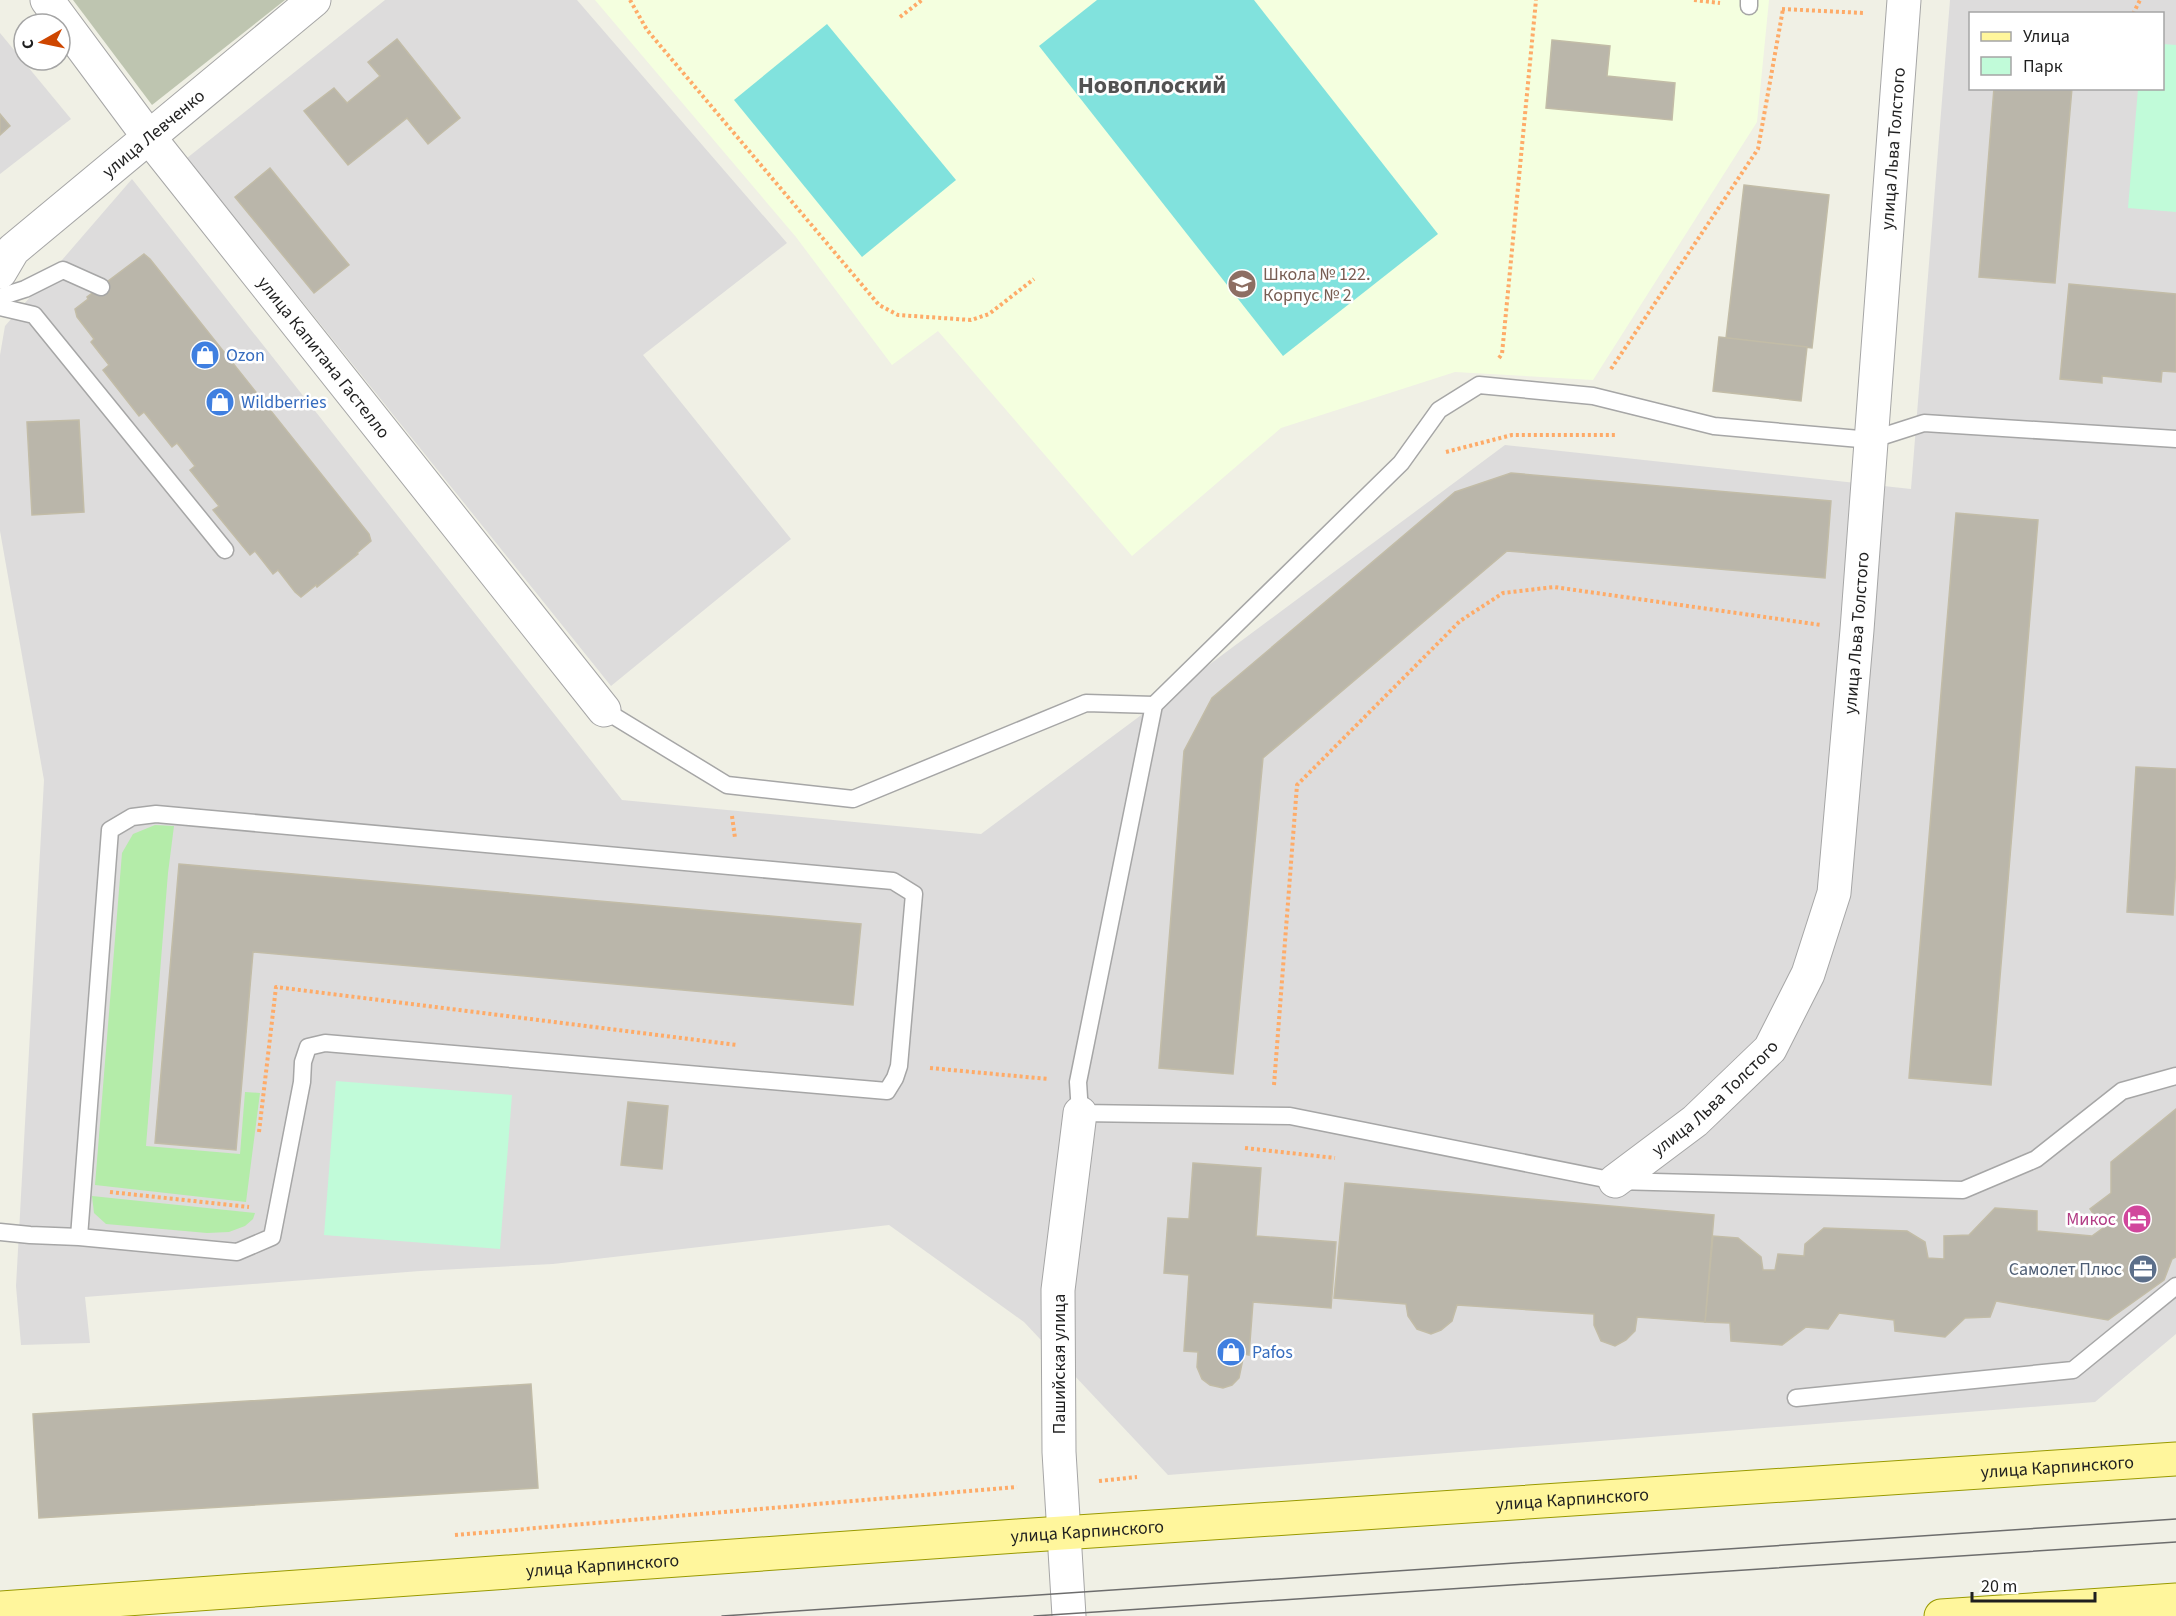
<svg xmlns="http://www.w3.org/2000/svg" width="2176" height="1616" font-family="'Source Sans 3',sans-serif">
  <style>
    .residential { fill: #dddcdc; fill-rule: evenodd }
    .education { fill: #f4ffdf }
    .construction { fill: #bec5b0 }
    .grass { fill: #b4eca9 }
    .park { fill: #c1fbd9 }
    .pitch { fill: #81e2dd }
    .building { fill: #bab6aa; stroke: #c2bca7; stroke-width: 1.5 }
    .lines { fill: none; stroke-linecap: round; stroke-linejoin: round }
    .lane-casing { stroke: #a6a6a6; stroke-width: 19 }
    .street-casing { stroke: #a6a6a6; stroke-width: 35 }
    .primary-casing { stroke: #999a00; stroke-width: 35 }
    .path { stroke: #feab68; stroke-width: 4; stroke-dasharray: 3 3; stroke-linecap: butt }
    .lane { stroke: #fff; stroke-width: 16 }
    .street { stroke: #fff; stroke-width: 33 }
    .primary { stroke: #fff69c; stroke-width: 33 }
    .tram { stroke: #6d6d6d; stroke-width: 1.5 }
    .labels { text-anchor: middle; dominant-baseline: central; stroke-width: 5; stroke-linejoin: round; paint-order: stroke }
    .street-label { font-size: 18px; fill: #1f1f1f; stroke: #fff }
    .education-label { font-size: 18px; fill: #785e54; stroke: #fff; text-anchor: start }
    .shop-label { font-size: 18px; fill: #366cbe; stroke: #fff; text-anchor: start }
    .hotel-label { font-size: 18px; fill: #b23c85; stroke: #fff; text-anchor: end }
    .service-label { font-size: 18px; fill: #4e5e75; stroke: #fff; text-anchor: end }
    .district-label { font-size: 24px; font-weight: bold; fill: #525252; stroke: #fff }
  </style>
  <rect width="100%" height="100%" fill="#f0f0e5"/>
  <g class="residential">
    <path d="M 385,0 L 577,0 L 787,243 L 643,355 L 791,539 L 611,686 L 187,158 Z"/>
    <path d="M 1950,0 L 2176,0 L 2176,1334 L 2095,1402 L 1168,1475 L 1024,1322 L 889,1225 L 553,1264 L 420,1271 L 85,1297 L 90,1343 L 21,1345 L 16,1286 L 44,780 L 0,531 L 0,355 L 5,326 L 132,179 L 622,800 L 981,834 L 1505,445 L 1911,489 ZM 1970,14 L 2162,14 L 2162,88 L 1970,88 Z"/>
    <path d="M 0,33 L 71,119 L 0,174 Z"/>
  </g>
  <path class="education" d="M 595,0 L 1769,0 L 1757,122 L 1593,380 L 1455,372 L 1281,428 L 1132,556 L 938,331 L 892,365 L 796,237 Z"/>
  <path class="construction" d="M 73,0 L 285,0 L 152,105 Z"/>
  <g class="grass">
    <path d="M 155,825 L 174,826 L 168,873 L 146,1146 L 240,1154 L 245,1092 L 260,1093 L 246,1202 L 95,1185 L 122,853 L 133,834 Z"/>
    <path d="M 92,1196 L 255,1213 L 253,1219 L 245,1226 L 229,1232 L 207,1233 L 106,1224 L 94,1213 Z"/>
  </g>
  <g class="park">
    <path d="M 2163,44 L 2176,45 L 2176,212 L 2128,208 L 2138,89 L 2162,88 Z"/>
    <path d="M 336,1081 L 512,1095 L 500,1249 L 324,1235 Z"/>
  </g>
  <g class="pitch">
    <path d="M 1097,0 L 1254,0 L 1438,234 L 1283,356 L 1039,46 Z"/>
    <path d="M 827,24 L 956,180 L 862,257 L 734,100 Z"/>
  </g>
  <g class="building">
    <path d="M 397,39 L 460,118 L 428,144 L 407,118 L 348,165 L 304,111 L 334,88 L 347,103 L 380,76 L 368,62 Z"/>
    <path d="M 1552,40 L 1610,46 L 1607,76 L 1675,83 L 1672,120 L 1546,108 Z"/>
    <path d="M 1994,88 L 2072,88 L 2055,283 L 1979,277 Z"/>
    <path d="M 0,114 L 10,126 L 0,135 Z"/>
    <path d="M 270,168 L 349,265 L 314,293 L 235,197 Z"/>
    <path d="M 1744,185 L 1829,195 L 1812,348 L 1726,338 Z"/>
    <path d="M 144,254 L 150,259 L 369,534 L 371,541 L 357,553 L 358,554 L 317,587 L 316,585 L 301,597 L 295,592 L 278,570 L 273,574 L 255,551 L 250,555 L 213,510 L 219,506 L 190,470 L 195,466 L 177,443 L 172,447 L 144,412 L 139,416 L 103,370 L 109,365 L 91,342 L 94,339 L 77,317 L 75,309 L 88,299 L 87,297 Z"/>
    <path d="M 2069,284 L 2176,294 L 2176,372 L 2162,371 L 2161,382 L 2102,376 L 2102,383 L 2060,379 Z"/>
    <path d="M 1719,337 L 1807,347 L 1801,401 L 1713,391 Z"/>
    <path d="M 79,420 L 84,512 L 32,515 L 27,422 Z"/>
    <path d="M 1511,473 L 1831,501 L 1825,578 L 1507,551 L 1263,758 L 1233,1074 L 1159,1068 L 1184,751 L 1212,698 L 1455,492 Z"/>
    <path d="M 1956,513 L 2038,520 L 1991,1085 L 1909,1078 Z"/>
    <path d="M 2136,767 L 2176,769 L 2176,865 L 2173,915 L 2127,912 Z"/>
    <path d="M 179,864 L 861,924 L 853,1005 L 253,952 L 236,1150 L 155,1143 Z"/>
    <path d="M 628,1102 L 668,1106 L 662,1169 L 621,1165 Z"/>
    <path d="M 2176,1109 L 2176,1257 L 2172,1259 L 2164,1280 L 2108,1320 L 1996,1301 L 1990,1317 L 1965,1318 L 1945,1337 L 1895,1331 L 1894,1320 L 1839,1313 L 1828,1329 L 1806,1327 L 1782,1345 L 1731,1341 L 1730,1323 L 1705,1322 L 1713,1236 L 1738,1238 L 1761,1257 L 1763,1270 L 1775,1270 L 1778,1254 L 1804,1256 L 1805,1244 L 1824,1228 L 1907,1231 L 1925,1242 L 1928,1258 L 1944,1259 L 1944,1236 L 1969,1235 L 1995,1208 L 2037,1211 L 2037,1231 L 2092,1236 L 2103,1228 L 2090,1209 L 2111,1193 L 2111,1162 Z"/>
    <path d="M 1193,1163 L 1261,1168 L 1256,1236 L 1336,1242 L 1331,1308 L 1253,1302 L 1249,1355 L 1244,1354 L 1239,1378 L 1232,1385 L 1223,1388 L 1210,1385 L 1202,1379 L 1197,1367 L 1198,1352 L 1184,1351 L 1189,1275 L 1164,1273 L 1168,1218 L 1189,1219 Z"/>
    <path d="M 1345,1183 L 1714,1215 L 1705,1322 L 1637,1317 L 1635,1331 L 1626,1340 L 1615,1346 L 1601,1341 L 1594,1325 L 1594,1314 L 1457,1305 L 1452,1321 L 1441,1330 L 1431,1334 L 1417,1329 L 1408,1316 L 1406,1304 L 1334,1298 Z"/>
    <path d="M 531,1384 L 538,1488 L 39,1518 L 33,1414 Z"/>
  </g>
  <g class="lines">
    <g class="lane-casing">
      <g id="lane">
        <path d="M 1749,6 L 1749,0"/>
        <path d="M 0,297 L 25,289 L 63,270 L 101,287"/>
        <path d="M 0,307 L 34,315 L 225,550"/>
        <path d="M 2176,439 L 1924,423 L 1871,440 L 1714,426 L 1593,396 L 1479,385 L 1439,410 L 1401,463 L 1154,705 L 1078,1082 L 1080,1113 L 1290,1116 L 1615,1181 L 1963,1190 L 2036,1159 L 2122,1091 L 2176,1076"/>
        <path d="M 604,710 L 727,785 L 853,799 L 1086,703 L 1154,705"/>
        <path d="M 0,1232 L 30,1235 L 79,1237 L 237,1252 L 272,1237 L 302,1082 L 303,1062 L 308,1047 L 325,1043 L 887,1091 L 895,1078 L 899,1066 L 914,894 L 893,881 L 156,814 L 132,817 L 110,830 L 79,1237"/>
        <path d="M 1796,1398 L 2073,1370 L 2176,1286"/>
      </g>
    </g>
    <g class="street-casing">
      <g id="street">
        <path id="s1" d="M 47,0 L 148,136 L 604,710"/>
        <path id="s2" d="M 0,272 L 13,250 L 314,0"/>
        <path id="s3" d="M 1615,1181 L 1695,1121 L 1770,1049 L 1808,974 L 1834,893 L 1857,630 L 1904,0"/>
        <path d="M 1069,1616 L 1059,1452 L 1058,1290 L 1080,1113"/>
      </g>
    </g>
    <g class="primary-casing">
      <g id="primary">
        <path id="s4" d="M 0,1608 L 1017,1536 L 2176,1459"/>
        <path d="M 1941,1616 L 2176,1600"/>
      </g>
    </g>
    <g class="path">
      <path d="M 630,0 L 647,30 L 879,305 L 898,315 L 971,320 L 989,314 L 1034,279"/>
      <path d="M 1694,0 L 1720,3"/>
      <path d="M 1782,9 L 1864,13"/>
      <path d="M 2133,14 L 2140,0"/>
      <path d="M 900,17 L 922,0"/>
      <path d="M 1499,358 L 1502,354 L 1536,0"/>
      <path d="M 1611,369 L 1758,149 L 1783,9"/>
      <path d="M 1446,452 L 1512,435 L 1616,435"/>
      <path d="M 732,816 L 735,838"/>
      <path d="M 930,1068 L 1048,1079"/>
      <path d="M 1274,1085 L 1297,785 L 1460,621 L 1503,593 L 1554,587 L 1821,625"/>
      <path d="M 259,1132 L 276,987 L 737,1045"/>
      <path d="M 1245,1148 L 1335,1158"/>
      <path d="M 110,1192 L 249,1207"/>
      <path d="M 1099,1481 L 1137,1477"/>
      <path d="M 455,1535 L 1017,1487"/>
    </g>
    <use href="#lane" class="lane"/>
    <use href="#street" class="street"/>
    <use href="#primary" class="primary"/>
    <g class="tram">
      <path d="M 722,1616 L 2176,1519"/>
      <path d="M 1034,1616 L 2176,1542"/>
    </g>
  </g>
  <defs>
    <g id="school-disc" transform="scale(1.5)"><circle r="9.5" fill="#8d6e63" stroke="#fff"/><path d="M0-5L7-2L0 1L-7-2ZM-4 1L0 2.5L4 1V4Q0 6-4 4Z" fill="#fff"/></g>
    <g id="shop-disc" transform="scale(1.5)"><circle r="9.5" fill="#3f7fe0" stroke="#fff"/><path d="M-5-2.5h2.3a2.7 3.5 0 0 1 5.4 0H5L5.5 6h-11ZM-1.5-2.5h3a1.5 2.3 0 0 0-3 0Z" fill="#fff"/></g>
    <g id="hotel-disc" transform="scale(1.5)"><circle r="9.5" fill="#d1479c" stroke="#fff"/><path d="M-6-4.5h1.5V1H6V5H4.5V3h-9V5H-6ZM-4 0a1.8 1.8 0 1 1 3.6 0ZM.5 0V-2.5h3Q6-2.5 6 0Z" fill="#fff"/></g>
    <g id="office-disc" transform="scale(1.5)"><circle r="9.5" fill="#5c6f8a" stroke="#fff"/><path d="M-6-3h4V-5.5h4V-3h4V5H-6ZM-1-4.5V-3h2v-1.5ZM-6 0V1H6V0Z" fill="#fff"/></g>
  </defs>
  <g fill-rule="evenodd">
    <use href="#school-disc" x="1242" y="284"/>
    <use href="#shop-disc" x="205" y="355"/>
    <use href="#shop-disc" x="220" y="402"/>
    <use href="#hotel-disc" x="2137" y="1219"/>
    <use href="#office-disc" x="2143" y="1269"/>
    <use href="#shop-disc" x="1231" y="1352"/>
  </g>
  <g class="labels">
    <g class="street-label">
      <text stroke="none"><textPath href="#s2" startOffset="208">улица Левченко</textPath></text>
      <text stroke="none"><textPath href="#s3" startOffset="1120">улица Льва Толстого</textPath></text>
      <text stroke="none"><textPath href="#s1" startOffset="452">улица Капитана Гастелло</textPath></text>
      <text stroke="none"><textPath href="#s3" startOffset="634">улица Льва Толстого</textPath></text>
      <text stroke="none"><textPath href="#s3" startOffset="130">улица Льва Толстого</textPath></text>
      <text transform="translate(1059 1364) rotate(-90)">Пашийская улица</text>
      <text stroke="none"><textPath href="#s4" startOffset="2062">улица Карпинского</textPath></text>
      <text stroke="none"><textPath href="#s4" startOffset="1576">улица Карпинского</textPath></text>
      <text stroke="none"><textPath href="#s4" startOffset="1090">улица Карпинского</textPath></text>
      <text stroke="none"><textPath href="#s4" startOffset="604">улица Карпинского</textPath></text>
    </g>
    <g class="education-label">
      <text x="1263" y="274">Школа № 122.<tspan x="1263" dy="21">Корпус № 2</tspan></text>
    </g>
    <g class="shop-label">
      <text x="226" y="355">Ozon</text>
      <text x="241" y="402">Wildberries</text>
      <text x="1252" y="1352">Pafos</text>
    </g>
    <g class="hotel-label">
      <text x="2116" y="1219">Микос</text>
    </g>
    <g class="service-label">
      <text x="2122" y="1269">Самолет Плюс</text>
    </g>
    <g class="district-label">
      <text x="1152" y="85">Новоплоский</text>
    </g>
  </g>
  <rect x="1969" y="12" width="195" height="78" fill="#ffffff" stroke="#a5a5a5" stroke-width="1.5"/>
  <rect x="1981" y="32" width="30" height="9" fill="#fff69c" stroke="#a5a5a5" stroke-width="1.5"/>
  <text x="2023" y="42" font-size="18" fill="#1f1f1f">Улица</text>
  <rect x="1981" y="57" width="30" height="18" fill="#c1fbd9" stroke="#a5a5a5" stroke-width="1.5"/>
  <text x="2023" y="72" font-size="18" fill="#1f1f1f">Парк</text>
  <g transform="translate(42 42) rotate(261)"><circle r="28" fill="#ffffff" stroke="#a5a5a5" stroke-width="1.5"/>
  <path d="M0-4.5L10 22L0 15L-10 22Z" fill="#ce4600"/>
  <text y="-9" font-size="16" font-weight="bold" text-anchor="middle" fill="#1f1f1f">С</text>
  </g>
  <path d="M1972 1592v9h123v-9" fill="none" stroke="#1f1f1f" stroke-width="3"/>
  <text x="1981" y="1592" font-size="18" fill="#1f1f1f" stroke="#ffffff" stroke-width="4.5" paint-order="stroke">20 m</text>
</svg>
